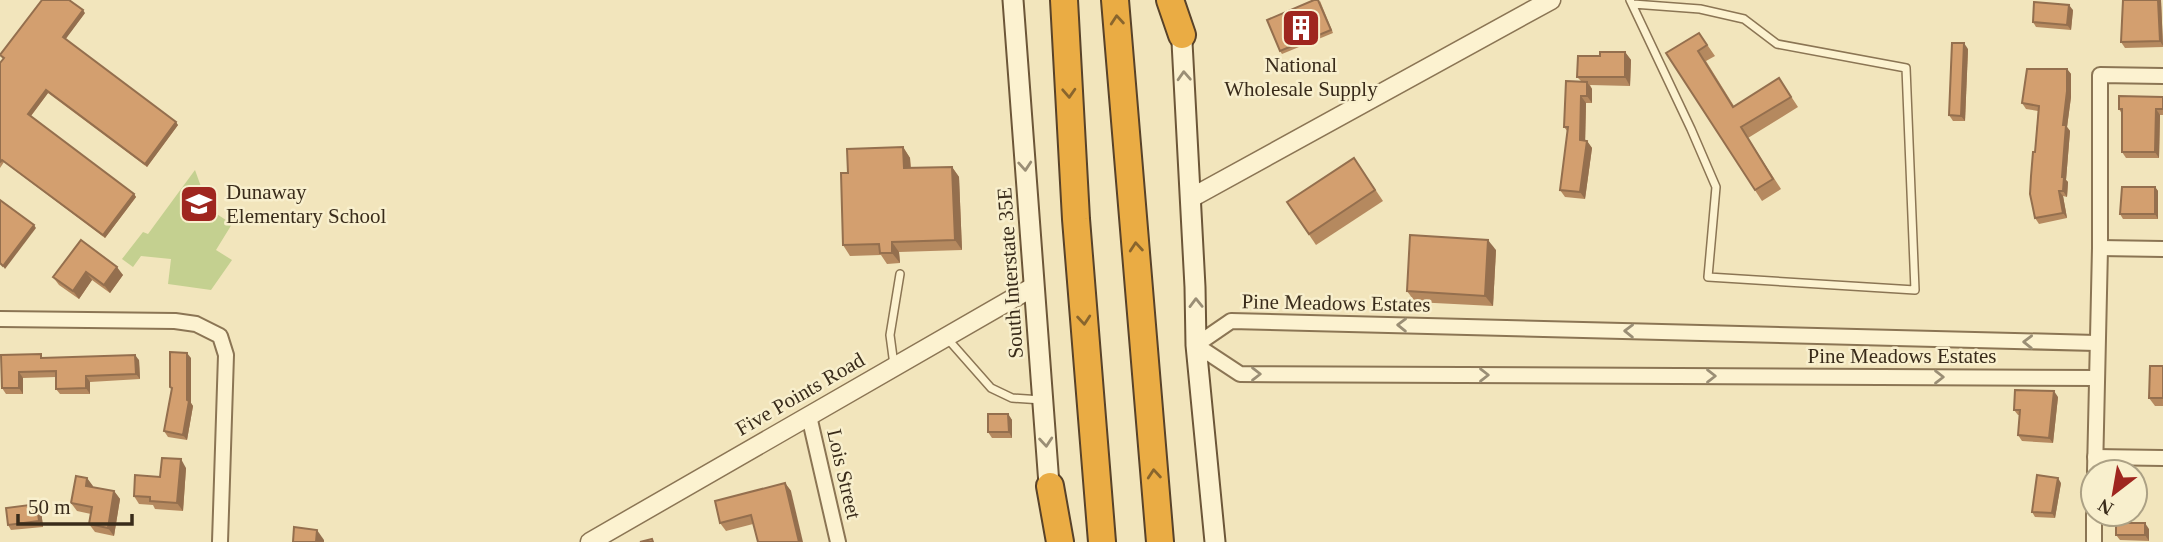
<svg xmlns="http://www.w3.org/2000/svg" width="2163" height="542" font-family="'Times New Roman',serif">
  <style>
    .green { fill: #c4d090 }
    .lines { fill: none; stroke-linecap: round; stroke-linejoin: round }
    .service-casing { stroke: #8b7554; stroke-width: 10 }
    .minor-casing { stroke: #8b7554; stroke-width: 18 }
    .tertiary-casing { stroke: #8b7554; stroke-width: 21 }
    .secondary-casing { stroke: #6c5638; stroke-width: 23 }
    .motorway-casing { stroke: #584229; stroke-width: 30 }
    .service { stroke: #fcf2d0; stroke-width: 7 }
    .minor { stroke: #fcf2d0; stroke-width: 14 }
    .tertiary { stroke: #fcf2d0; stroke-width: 18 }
    .secondary { stroke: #fcf2d0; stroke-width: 19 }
    .motorway { stroke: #eaac44; stroke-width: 26 }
    .wall { fill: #b5895f }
    .shaded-wall { fill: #946f4e }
    .building { fill: #d39f6f; stroke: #946f4e; stroke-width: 2 }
    .oneway { stroke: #89652d }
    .oneway2 { stroke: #9a8e75 }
    .labels { text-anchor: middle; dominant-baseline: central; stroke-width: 5; stroke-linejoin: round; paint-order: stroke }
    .poi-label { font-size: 21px; fill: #392b1a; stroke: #f8efcd }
    .street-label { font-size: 21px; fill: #392b1a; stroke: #f8efcd }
  </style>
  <rect width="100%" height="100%" fill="#f2e5bc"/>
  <path class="green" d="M 195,170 L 209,209 L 232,224 L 216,250 L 232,260 L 211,290 L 168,284 L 171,259 L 141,256 L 133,267 L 122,259 L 143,232 L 148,234 Z"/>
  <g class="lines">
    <g class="service-casing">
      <g id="service">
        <path d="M 1630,0 L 1691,129 L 1716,187 L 1708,277 L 1915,290 L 1906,68 L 1777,44 L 1744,19 L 1700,9 L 1633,4"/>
        <path d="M 946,337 L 991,388 L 1012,398 L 1042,400"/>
        <path d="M 894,365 L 890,335 L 900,274"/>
      </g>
    </g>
    <g class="minor-casing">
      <g id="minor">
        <path d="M 2100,248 L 2163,249"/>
        <path d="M 0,319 L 175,321 L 196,324 L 220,336 L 226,355 L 220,542"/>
        <path d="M 2096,378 L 1240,374 L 1196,345 L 1231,321 L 2096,343"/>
        <path d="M 809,416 L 838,542"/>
        <path d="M 2095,457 L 2163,458"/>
        <path d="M 2095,472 L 2100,248 L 2100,75 L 2163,76"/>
        <path d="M 2094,542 L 2094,514"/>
      </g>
    </g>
    <g class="tertiary-casing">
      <g id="tertiary">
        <path d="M 1191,198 L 1551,0"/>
        <path d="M 590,542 L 1033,287"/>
      </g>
    </g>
    <g class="secondary-casing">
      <g id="secondary">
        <path d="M 1013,0 L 1050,498"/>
        <path d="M 1181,23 L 1195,287 L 1196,345 L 1215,542"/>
      </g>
    </g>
    <g class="motorway-casing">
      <g id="motorway">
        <path d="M 1064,0 L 1076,219 L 1102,542"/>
        <path d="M 1115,0 L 1160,542"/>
        <path d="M 1170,0 L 1182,35"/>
        <path d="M 1050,486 L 1060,542"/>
      </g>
    </g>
    <use href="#service" class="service"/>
    <use href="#minor" class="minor"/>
    <use href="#tertiary" class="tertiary"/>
    <use href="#secondary" class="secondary"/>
    <use href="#motorway" class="motorway"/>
  </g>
  <g class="wall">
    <path d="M 2123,0 L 2161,0 L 2163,47 L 2125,48 L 2121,42 Z"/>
    <path d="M 1320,1 L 1333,33 L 1282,54 L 1280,51 Z"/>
    <path d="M 2073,10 L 2071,30 L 2036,27 L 2033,22 Z"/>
    <path d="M 85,13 L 65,39 L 178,125 L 147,167 L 48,93 L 31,116 L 134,194 L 136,197 L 105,238 L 4,162 L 0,168 L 3,59 L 0,55 Z"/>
    <path d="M 1699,33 L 1715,56 L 1706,61 L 1734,106 L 1779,78 L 1798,107 L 1748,138 L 1781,189 L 1762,201 L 1666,53 Z"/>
    <path d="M 1968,49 L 1965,121 L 1953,121 L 1949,115 Z"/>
    <path d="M 1625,52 L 1631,60 L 1630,86 L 1590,85 L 1592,89 L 1592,103 L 1586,103 L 1585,141 L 1587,141 L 1592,148 L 1585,199 L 1565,197 L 1560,190 L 1568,132 L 1564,127 L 1581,81 L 1577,77 L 1600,56 Z"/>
    <path d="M 2067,69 L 2071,74 L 2071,97 L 2067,127 L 2070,131 L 2066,180 L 2068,182 L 2067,197 L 2063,196 L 2067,218 L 2039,224 L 2035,218 L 2035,152 L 2038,111 L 2026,109 L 2022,103 Z"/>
    <path d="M 2163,97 L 2163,115 L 2160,115 L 2159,158 L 2126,158 L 2122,152 L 2122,114 L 2119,109 Z"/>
    <path d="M 903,147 L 910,158 L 911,168 L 952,167 L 959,177 L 962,250 L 899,252 L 900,263 L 887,264 L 881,255 L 850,256 L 843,245 L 848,173 Z"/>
    <path d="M 1354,158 L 1383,201 L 1316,245 L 1287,202 Z"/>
    <path d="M 2155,187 L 2158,191 L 2158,219 L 2123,219 L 2120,214 Z"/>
    <path d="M 81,240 L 123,275 L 110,293 L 92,280 L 79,299 L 59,285 L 53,277 Z"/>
    <path d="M 1496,250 L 1493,306 L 1415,302 L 1407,291 Z"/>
    <path d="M 1,355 L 44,358 L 139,360 L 140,379 L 90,382 L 90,394 L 60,394 L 56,389 L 56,377 L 23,378 L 23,394 L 6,394 L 2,388 Z"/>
    <path d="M 191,358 L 191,403 L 193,406 L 187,440 L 168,437 L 164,431 L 172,390 L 170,387 Z"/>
    <path d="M 2163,366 L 2163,406 L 2155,406 L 2149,398 Z"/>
    <path d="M 2058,397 L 2053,443 L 2022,441 L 2018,435 L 2020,415 L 2018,415 L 2014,410 Z"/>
    <path d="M 1008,414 L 1012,420 L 1012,438 L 992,438 L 988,432 Z"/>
    <path d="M 186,468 L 183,511 L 155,509 L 153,505 L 139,504 L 134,496 L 160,477 Z"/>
    <path d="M 87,478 L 93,487 L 114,491 L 120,499 L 114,536 L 95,532 L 89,524 L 91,514 L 77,511 L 71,503 Z"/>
    <path d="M 785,483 L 791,491 L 753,524 L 726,531 L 720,523 Z"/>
    <path d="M 2061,483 L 2055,518 L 2035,517 L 2032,512 Z"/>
    <path d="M 37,504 L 41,510 L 43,527 L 11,530 L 8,525 Z"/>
    <path d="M 2149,529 L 2149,541 L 2120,540 L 2116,535 Z"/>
  </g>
  <g class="shaded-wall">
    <path d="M 2158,0 L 2161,0 L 2163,46 L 2160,41 Z"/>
    <path d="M 2069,5 L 2073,10 L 2071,30 L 2067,25 Z"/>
    <path d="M 83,10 L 85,13 L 65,40 L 63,37 Z"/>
    <path d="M 1964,43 L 1968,49 L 1965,121 L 1961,116 Z"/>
    <path d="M 1625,52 L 1631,60 L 1630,86 L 1625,77 Z"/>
    <path d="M 2067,69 L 2071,74 L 2071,97 L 2067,127 L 2070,131 L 2066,180 L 2068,182 L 2067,197 L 2063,191 L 2062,177 L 2063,125 Z"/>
    <path d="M 1587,82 L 1592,89 L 1592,103 L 1587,96 Z"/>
    <path d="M 46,90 L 48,93 L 30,117 L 28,114 Z"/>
    <path d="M 1581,96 L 1586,103 L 1585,147 L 1580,140 Z"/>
    <path d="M 2156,109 L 2160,115 L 2159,158 L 2155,152 Z"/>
    <path d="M 176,122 L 178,125 L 147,167 L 145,164 Z"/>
    <path d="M 1587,141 L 1592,148 L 1585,199 L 1580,192 Z"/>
    <path d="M 903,147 L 910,158 L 911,178 L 904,168 Z"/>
    <path d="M 952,167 L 959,177 L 962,250 L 955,240 Z"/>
    <path d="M 2155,187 L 2158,191 L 2158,219 L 2155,214 Z"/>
    <path d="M 2059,191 L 2063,196 L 2067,218 L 2063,213 Z"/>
    <path d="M 134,194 L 136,197 L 105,238 L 103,235 Z"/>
    <path d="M 34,225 L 36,228 L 5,269 L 3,266 Z"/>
    <path d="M 1488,240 L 1496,250 L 1493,306 L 1485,296 Z"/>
    <path d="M 892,242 L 899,252 L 900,263 L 892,253 Z"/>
    <path d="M 117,267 L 123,275 L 110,293 L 104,285 Z"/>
    <path d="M 86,272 L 92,280 L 79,299 L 73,291 Z"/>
    <path d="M 187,353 L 191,358 L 191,403 L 193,406 L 187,440 L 183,435 L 187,400 Z"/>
    <path d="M 135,355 L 139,360 L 140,379 L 136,374 Z"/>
    <path d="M 19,372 L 23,378 L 23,394 L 19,388 Z"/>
    <path d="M 86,376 L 90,382 L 90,394 L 86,388 Z"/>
    <path d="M 2054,391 L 2058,397 L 2053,443 L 2049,438 Z"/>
    <path d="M 1008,414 L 1012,420 L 1012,438 L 1009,432 Z"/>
    <path d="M 181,459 L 186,468 L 183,511 L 177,503 Z"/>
    <path d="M 87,478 L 93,486 L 91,494 L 86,486 Z"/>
    <path d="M 2058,478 L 2061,483 L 2055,518 L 2052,513 Z"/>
    <path d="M 785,483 L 791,491 L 803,542 L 799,542 Z"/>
    <path d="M 114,491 L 120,499 L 114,536 L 108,528 Z"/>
    <path d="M 37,504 L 41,510 L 43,527 L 39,521 Z"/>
    <path d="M 2145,523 L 2149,529 L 2149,541 L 2145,535 Z"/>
    <path d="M 317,530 L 324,540 L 324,542 L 316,542 Z"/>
  </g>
  <g class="building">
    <path d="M 42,0 L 69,0 L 83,10 L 63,37 L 176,122 L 145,164 L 46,90 L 28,114 L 134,194 L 103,235 L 2,160 L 0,162 L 0,63 L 4,58 L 0,55 Z"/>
    <path d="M 1314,0 L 1318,0 L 1331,30 L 1280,51 L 1267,20 Z"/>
    <path d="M 2123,0 L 2158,0 L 2160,41 L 2121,42 Z"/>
    <path d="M 2034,2 L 2069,5 L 2067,25 L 2033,22 Z"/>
    <path d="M 1699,33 L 1707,45 L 1698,51 L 1733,107 L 1779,78 L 1791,97 L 1741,127 L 1773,179 L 1755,190 L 1666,53 Z"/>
    <path d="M 1952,43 L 1964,43 L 1961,116 L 1949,115 Z"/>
    <path d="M 1600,52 L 1625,52 L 1625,77 L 1577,77 L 1578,56 L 1600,56 Z"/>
    <path d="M 2027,69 L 2067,69 L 2067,91 L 2063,125 L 2066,125 L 2062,177 L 2064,177 L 2063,191 L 2059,191 L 2063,213 L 2035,218 L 2030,194 L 2031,176 L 2033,152 L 2035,152 L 2039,106 L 2022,103 Z"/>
    <path d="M 1566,81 L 1587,82 L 1587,96 L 1581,96 L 1580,140 L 1587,141 L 1580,192 L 1560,190 L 1568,127 L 1564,127 Z"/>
    <path d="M 2119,96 L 2163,97 L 2163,109 L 2156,109 L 2155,152 L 2122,152 L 2122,109 L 2119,109 Z"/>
    <path d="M 903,147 L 904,168 L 952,167 L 955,240 L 892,242 L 892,253 L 880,253 L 879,244 L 843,245 L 841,173 L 848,173 L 847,149 Z"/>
    <path d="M 1354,158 L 1375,190 L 1309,234 L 1287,202 Z"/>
    <path d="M 2122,187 L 2155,187 L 2155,214 L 2120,214 Z"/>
    <path d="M 0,200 L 34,225 L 3,266 L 0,263 Z"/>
    <path d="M 1410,235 L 1488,240 L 1485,296 L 1407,291 Z"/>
    <path d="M 81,240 L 117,267 L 104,285 L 86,272 L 73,291 L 53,277 Z"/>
    <path d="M 170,352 L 187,353 L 187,400 L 189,401 L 183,435 L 164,431 L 172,388 L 170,387 Z"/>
    <path d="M 41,354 L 41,358 L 135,355 L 136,374 L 86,376 L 86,388 L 56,389 L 56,371 L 19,372 L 19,388 L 2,388 L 1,355 Z"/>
    <path d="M 2150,366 L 2163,366 L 2163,398 L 2149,398 Z"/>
    <path d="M 2015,390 L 2054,391 L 2049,438 L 2018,435 L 2020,410 L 2014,410 Z"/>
    <path d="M 988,414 L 1008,414 L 1009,432 L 988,432 Z"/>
    <path d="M 162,458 L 181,459 L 177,503 L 150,501 L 150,497 L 134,496 L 135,475 L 160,477 Z"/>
    <path d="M 2037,475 L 2058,478 L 2052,513 L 2032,512 Z"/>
    <path d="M 76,476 L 87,478 L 86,486 L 114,491 L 108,528 L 89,524 L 92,507 L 71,503 Z"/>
    <path d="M 785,483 L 799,542 L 758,542 L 751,515 L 720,523 L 715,501 Z"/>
    <path d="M 37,504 L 39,521 L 8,525 L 6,508 Z"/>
    <rect x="2116" y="523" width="29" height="12"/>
    <path d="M 294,527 L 317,530 L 316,542 L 293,542 Z"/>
    <path d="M 652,539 L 653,542 L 640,542 Z"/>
  </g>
  <defs><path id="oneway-chevron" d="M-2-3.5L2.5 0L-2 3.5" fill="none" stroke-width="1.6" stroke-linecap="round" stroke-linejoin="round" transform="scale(1.75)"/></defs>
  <g class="oneway">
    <use href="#oneway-chevron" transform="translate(1117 20) rotate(-95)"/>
    <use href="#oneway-chevron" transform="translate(1069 93) rotate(87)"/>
    <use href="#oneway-chevron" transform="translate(1136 247) rotate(-95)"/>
    <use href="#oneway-chevron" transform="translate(1084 320) rotate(85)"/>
    <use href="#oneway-chevron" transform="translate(1154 474) rotate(-95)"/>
  </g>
  <g class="oneway2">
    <use href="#oneway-chevron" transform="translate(1184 76) rotate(-93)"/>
    <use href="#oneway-chevron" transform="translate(1025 166) rotate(86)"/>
    <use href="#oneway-chevron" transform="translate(1196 303) rotate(-91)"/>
    <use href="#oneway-chevron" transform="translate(1402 325) rotate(-179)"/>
    <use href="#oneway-chevron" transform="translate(1629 331) rotate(-179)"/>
    <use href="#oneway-chevron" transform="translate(2028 342) rotate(-179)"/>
    <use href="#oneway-chevron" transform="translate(1256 374)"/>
    <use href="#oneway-chevron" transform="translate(1484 375)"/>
    <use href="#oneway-chevron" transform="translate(1711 376)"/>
    <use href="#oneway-chevron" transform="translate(1939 377)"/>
    <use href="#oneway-chevron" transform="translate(1046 442) rotate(85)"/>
  </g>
  <defs>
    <g id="building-square" transform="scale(2.0125)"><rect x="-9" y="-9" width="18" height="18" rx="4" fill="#9f261f" stroke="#f8efcd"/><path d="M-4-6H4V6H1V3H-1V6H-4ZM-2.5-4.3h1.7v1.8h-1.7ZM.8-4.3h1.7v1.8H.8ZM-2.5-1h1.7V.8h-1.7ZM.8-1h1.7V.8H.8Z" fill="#fff"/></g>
    <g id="school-square" transform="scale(2.0125)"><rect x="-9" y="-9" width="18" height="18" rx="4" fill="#9f261f" stroke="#f8efcd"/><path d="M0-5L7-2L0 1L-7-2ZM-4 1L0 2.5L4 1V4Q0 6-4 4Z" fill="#fff"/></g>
  </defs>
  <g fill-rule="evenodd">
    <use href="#building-square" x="1301" y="28"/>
    <use href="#school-square" x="199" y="204"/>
  </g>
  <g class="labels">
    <g class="poi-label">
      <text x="1301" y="65">National<tspan x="1301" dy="24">Wholesale Supply</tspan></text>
      <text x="226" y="192" text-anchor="start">Dunaway<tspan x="226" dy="24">Elementary School</tspan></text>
    </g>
    <g class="street-label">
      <text transform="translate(1010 273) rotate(-94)">South Interstate 35E</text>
      <text transform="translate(1336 303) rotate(1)">Pine Meadows Estates</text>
      <text x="1902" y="356">Pine Meadows Estates</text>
      <text transform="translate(800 394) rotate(-30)">Five Points Road</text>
      <text transform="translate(844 474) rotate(77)">Lois Street</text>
    </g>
  </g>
  <g transform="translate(2114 493) rotate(211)"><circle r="33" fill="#f8efcd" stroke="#aca185" stroke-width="2"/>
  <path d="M0-5L12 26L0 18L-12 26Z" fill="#9f261f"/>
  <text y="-10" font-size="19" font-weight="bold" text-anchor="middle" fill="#392b1a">N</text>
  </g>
  <path d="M18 514v10h114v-10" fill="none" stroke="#392b1a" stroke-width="3.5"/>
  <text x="28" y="514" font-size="21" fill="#392b1a" stroke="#f8efcd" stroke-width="5" paint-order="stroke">50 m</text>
</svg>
